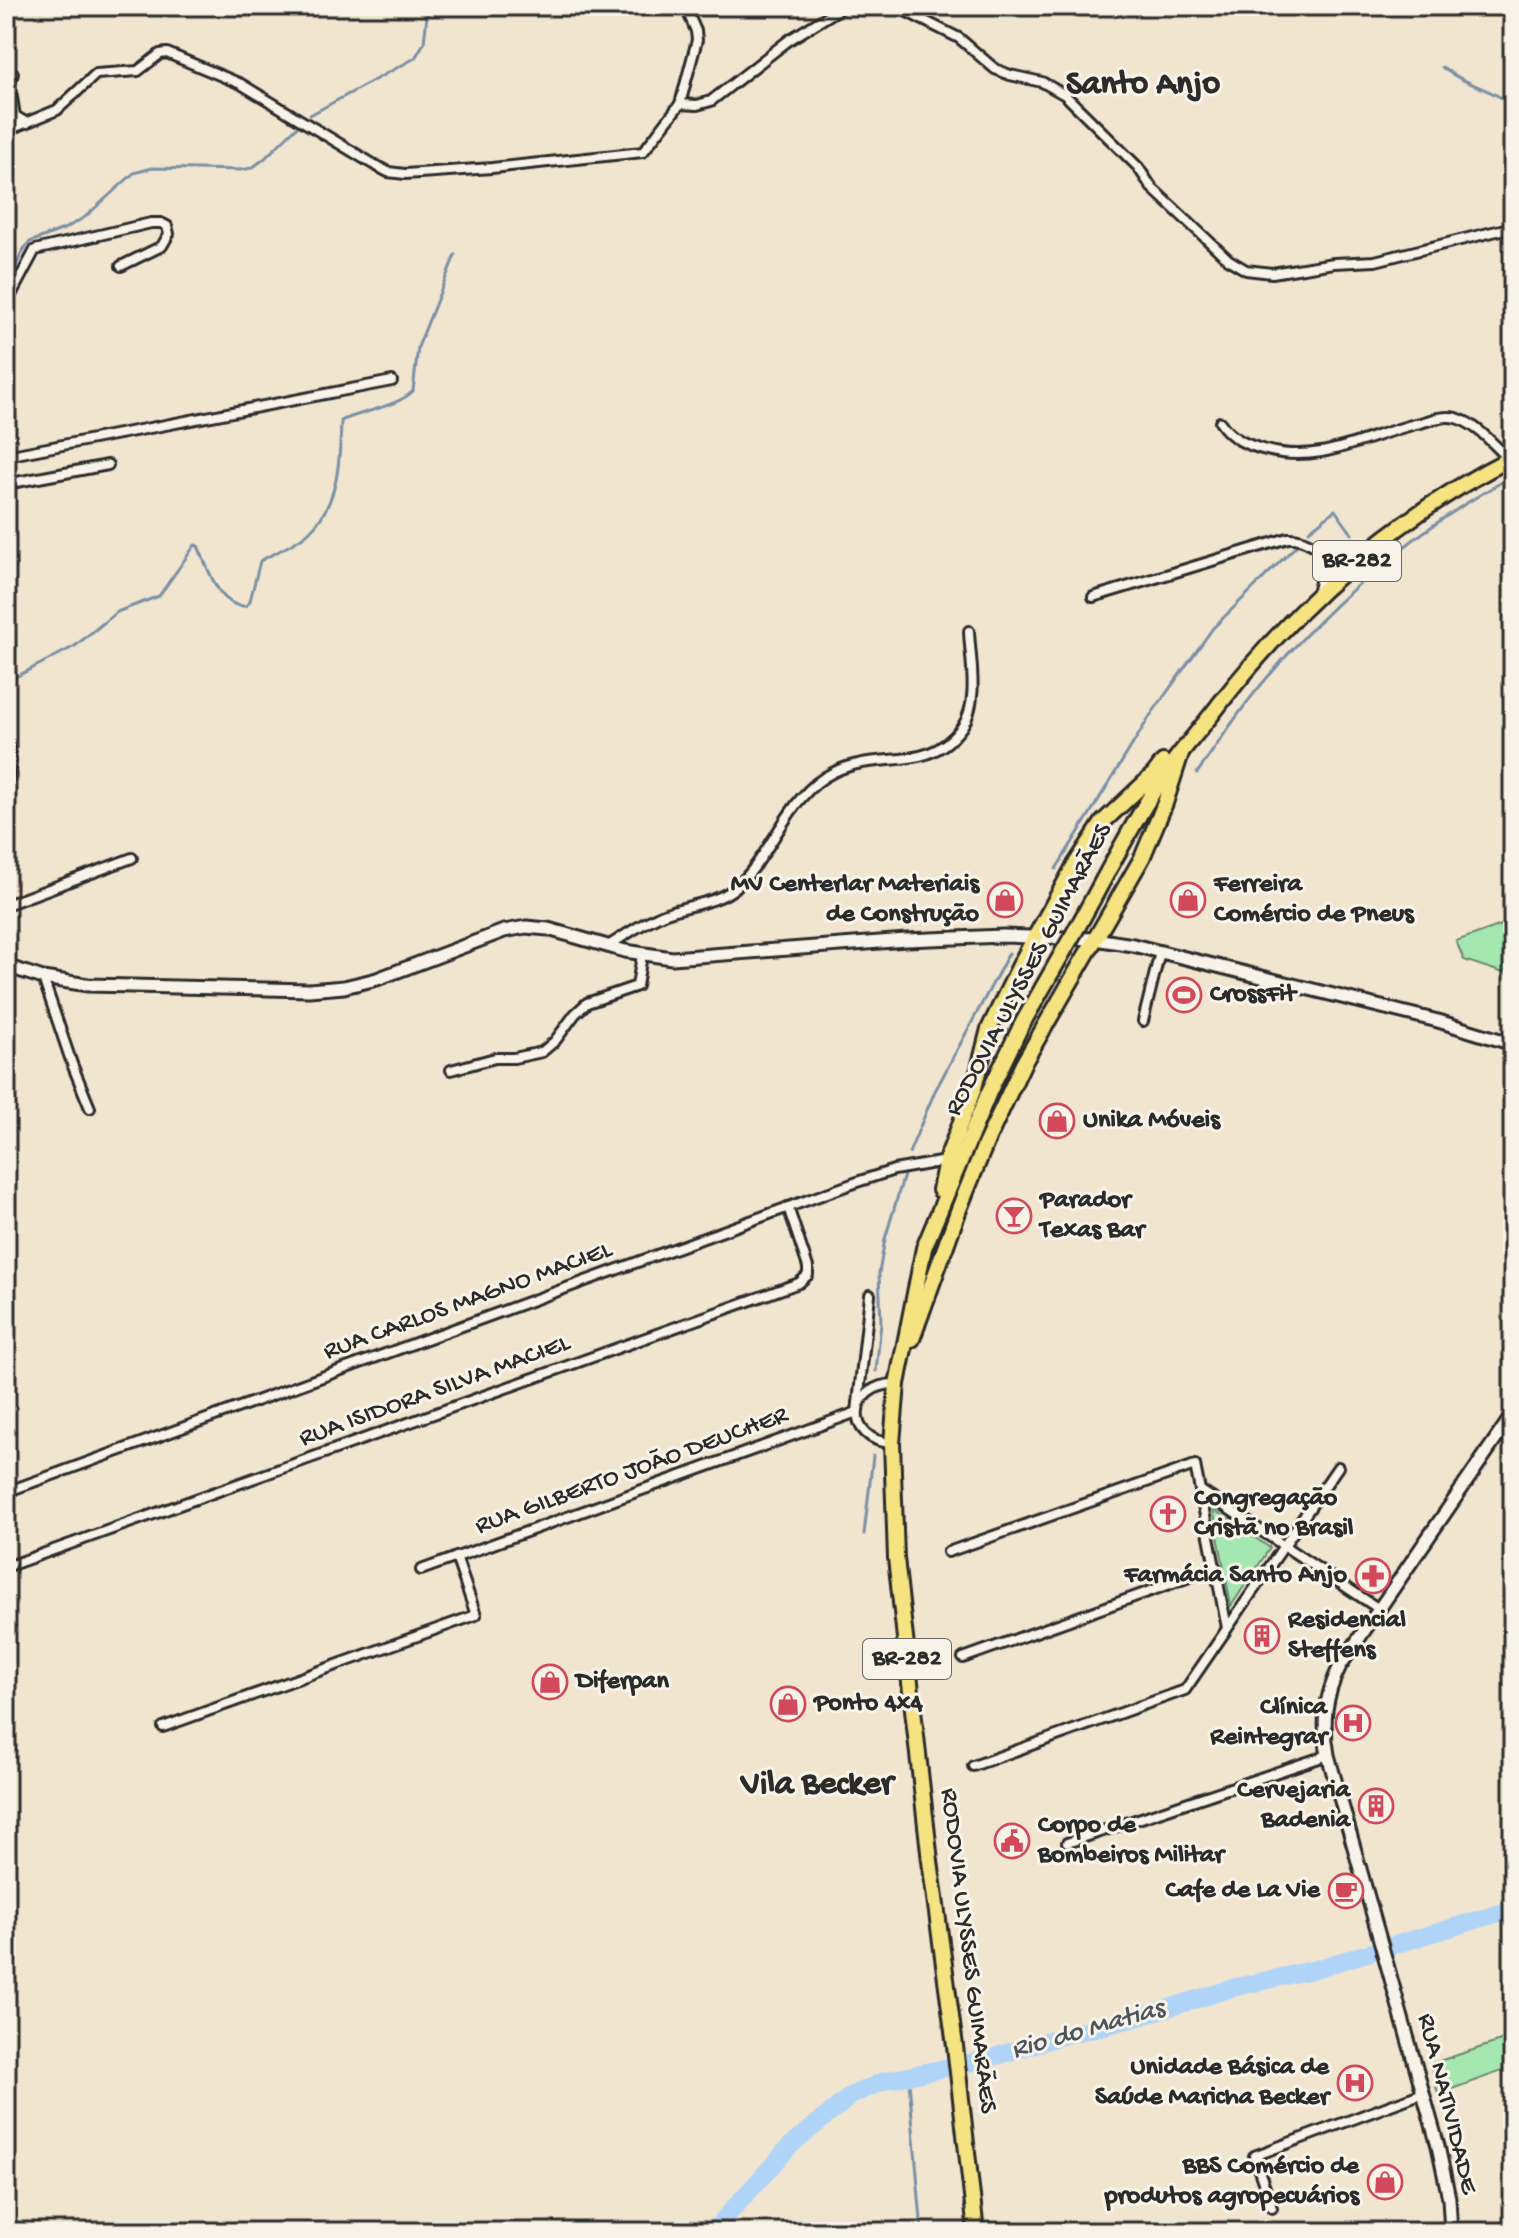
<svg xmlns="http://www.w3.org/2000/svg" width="1519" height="2238" font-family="'Gochi Hand',sans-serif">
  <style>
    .green { fill: #a5e7b1; stroke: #68896e; stroke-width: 2 }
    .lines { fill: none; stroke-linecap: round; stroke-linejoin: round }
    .stream { stroke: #7a90a6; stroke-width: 3 }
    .river { stroke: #afd4f8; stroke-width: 18 }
    .street-casing { stroke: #2b2b2b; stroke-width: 14 }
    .secondary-casing { stroke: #2b2b2b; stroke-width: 17 }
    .highway-casing { stroke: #2b2b2b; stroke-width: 20 }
    .street { stroke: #f7f3e8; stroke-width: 8 }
    .secondary { stroke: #f7f3e8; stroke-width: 11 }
    .highway { stroke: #f5e382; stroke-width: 14 }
    .highway-bridge-casing { stroke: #2b2b2b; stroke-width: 20; stroke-linecap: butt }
    .highway-bridge { stroke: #f5e382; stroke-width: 14 }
    .labels { text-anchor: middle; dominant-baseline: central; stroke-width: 6; stroke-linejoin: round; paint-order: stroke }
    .shield { fill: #f7f3e8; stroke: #686764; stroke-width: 2 }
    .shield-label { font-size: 24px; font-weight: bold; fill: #2b2b2b }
    .poi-label { font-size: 26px; font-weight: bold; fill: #2b2b2b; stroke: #f7f3e8; text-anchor: start }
    .street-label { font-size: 26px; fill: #2b2b2b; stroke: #f7f3e8 }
    .water-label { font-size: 28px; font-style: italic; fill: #4c555e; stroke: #f7f3e8 }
    .district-label { font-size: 34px; font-weight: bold; fill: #2b2b2b; stroke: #f7f3e8 }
  </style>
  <rect width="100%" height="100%" fill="#f1e5cf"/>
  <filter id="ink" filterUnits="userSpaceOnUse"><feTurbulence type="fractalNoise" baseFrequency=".0125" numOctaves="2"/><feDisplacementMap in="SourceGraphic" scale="16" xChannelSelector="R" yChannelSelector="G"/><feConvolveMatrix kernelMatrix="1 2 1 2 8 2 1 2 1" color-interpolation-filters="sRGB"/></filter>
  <g filter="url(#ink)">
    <g class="green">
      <path d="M 1513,921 L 1513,976 L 1464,960 L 1456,941 Z"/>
      <path d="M 1213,1509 L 1270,1548 L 1231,1606 Z"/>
      <path d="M 1513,2037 L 1513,2067 L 1438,2094 L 1430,2064 Z"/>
    </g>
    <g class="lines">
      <g class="stream">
        <path d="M 1442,67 C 1464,85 1491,88 1513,105"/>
        <path d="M 310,115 L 415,58 L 424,43 L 428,6"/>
        <path d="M 6,286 L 24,249 L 30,242 L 66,228 L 85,217 L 134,173 L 152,168 L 240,170 L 252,168 L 264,159 L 300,124"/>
        <path d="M 1309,531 L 1335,510 L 1352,534"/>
        <path d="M 6,682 L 75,646 L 117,612 L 159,596 L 195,545 L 198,546 C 208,567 218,608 246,606 L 250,601 L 260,561 C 276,552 296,544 309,532 C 339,504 340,459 341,421 C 360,412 399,406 413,391 L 418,347 L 455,255"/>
        <path d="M 1197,773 C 1218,744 1238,712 1261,685 C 1333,599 1415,529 1513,476"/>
        <path d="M 1056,869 L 1150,716 L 1213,628 L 1297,545"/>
        <path d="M 909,1153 L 935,1091 L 1009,953"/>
        <path d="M 876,1371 L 881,1323 L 879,1273 L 885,1239 L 904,1175"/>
        <path d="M 864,1534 L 873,1456"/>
        <path d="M 912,2074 L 909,2082 L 922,2232"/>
      </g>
      <path class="river" d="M 712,2232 L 791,2145 L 852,2095 L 884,2081 L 987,2059 L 1062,2036 L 1136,2018 L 1236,1987 L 1312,1970 L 1513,1909"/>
      <g class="street-casing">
        <g id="street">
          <path d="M 895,6 L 959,38 L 995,69 L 1010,75 L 1042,82 L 1065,95 L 1138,167 L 1152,188 L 1229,260 L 1246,270 L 1272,273 L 1334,263 L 1375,261 L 1513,227"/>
          <path d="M 13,73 L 10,85 L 15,116"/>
          <path d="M 680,104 L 697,105 L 711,101 L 789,40 L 844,6"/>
          <path d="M 6,117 L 15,116 L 27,123"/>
          <path d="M 6,131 L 57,110 L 96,74 L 138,71 L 160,54 L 167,53 L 241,84 L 373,164 L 388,172 L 405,174 L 492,168 L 643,152 L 680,104 L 697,40 L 696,31 L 685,6"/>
          <path d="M 6,300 L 11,295 L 35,250 L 151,223 L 161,223 L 167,226 L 169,234 L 162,246 L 121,266"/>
          <path d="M 1220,422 C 1231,439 1247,445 1266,450 C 1323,465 1366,435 1420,423 C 1431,420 1444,415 1456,418 C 1476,423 1494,445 1509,459"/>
          <path d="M 6,456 L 392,381"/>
          <path d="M 6,484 L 108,465"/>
          <path d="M 1317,594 L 1323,570 L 1320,549"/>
          <path d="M 1093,597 L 1288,538 C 1304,537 1311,546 1325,550 C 1338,553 1351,554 1364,555"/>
          <path d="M 6,736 L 11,761 L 6,796"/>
          <path d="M 6,905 L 132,858"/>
          <path d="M 608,946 C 627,934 645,921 666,913 C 688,905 717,903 735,888 C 773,856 787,794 834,772 C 881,749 927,775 962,727 C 980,702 970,659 969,631"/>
          <path d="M 43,978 L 72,1064 L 90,1108"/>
          <path d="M 1143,1021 L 1160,952"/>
          <path d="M 451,1070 L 495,1058 L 514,1058 L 542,1052 L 555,1041 L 575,1014 L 587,1003 L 637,986 L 642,955"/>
          <path d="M 892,1443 C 844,1441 847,1383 897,1384"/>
          <path d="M 1200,1490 L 1379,1609"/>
          <path d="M 6,1492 L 860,1181 L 894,1170 L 946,1161"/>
          <path d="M 948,1552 L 1195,1465 L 1227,1628"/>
          <path d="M 6,1567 L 799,1283 L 808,1275 L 808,1267 L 788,1207"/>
          <path d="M 421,1570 L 857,1412 L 870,1295"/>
          <path d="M 963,1658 L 1215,1568"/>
          <path d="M 163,1727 L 476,1615 L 456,1557"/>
          <path d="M 973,1766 L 1185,1690 L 1338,1467"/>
          <path d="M 1067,1843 L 1328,1755"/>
          <path d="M 1272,2208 L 1254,2156 L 1423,2093"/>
        </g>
      </g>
      <g class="secondary-casing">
        <g id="secondary">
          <path d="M 6,966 L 43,978 L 88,985 L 309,990 L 344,987 L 377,979 L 504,931 L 526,927 L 548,929 L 625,951 L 672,958 L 906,940 L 1003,936 L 1095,939 L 1133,945 L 1438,1021 L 1513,1044"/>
          <path d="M 1451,2232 L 1449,2198 L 1438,2146 L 1328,1755 C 1322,1722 1325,1696 1340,1666 L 1513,1414"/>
        </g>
      </g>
      <g class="highway-casing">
        <g id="highway">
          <path d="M 1078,926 C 1106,876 1131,825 1162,778 C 1180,751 1203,727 1222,701 C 1301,600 1399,515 1513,457"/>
          <path d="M 940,1190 L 946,1161 L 974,1088 L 989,1029 L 1022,961 L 1073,868 L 1103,822 L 1154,774 L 1163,762"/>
          <path d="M 912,1339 L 959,1209 L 985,1145 L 1023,1064 L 1142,858 L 1165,803 L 1181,753"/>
          <path d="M 976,2232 L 955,2046 L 930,1861 L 896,1558 L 892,1443 L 897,1384 L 924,1248 L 989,1092 L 1021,1026 L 1063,952"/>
        </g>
      </g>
      <use href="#street" class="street"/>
      <use href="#secondary" class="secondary"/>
      <use href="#highway" class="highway"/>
      <g class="highway-bridge-casing">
        <path id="highway-bridge" d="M 1063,952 L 1078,926"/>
      </g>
      <use href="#highway-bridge" class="highway-bridge"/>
    </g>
  </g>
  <defs>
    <g id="shop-ring" transform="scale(1.8)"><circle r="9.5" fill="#f7f3e8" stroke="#d1495b" stroke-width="1.5"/><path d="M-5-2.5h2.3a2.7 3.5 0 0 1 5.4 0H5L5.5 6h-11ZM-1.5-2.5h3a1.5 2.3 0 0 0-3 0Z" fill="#d1495b"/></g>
    <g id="stadium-ring" transform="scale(1.8)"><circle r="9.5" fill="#f7f3e8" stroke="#d1495b" stroke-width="1.5"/><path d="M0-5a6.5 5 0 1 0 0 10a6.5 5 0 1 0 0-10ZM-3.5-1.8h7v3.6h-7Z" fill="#d1495b"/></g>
    <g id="bar-ring" transform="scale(1.8)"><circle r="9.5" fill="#f7f3e8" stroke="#d1495b" stroke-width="1.5"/><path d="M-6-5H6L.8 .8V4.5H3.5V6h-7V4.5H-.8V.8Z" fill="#d1495b"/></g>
    <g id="church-ring" transform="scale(1.8)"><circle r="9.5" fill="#f7f3e8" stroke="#d1495b" stroke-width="1.5"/><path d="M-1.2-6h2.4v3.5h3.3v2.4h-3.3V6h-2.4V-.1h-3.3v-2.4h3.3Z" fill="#d1495b"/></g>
    <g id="pharmacy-ring" transform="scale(1.8)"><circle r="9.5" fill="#f7f3e8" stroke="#d1495b" stroke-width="1.5"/><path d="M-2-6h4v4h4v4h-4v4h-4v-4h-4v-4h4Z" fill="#d1495b"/></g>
    <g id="building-ring" transform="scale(1.8)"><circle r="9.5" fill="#f7f3e8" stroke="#d1495b" stroke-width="1.5"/><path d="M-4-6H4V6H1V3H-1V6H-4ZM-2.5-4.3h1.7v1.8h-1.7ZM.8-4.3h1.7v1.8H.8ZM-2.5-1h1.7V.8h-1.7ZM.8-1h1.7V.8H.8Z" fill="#d1495b"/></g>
    <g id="hospital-ring" transform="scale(1.8)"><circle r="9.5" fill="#f7f3e8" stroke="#d1495b" stroke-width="1.5"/><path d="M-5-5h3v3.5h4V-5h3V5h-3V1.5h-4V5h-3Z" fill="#d1495b"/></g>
    <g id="civic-ring" transform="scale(1.8)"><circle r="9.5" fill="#f7f3e8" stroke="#d1495b" stroke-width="1.5"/><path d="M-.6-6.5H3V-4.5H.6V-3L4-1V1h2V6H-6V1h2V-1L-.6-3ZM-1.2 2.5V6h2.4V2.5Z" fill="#d1495b"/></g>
    <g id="cafe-ring" transform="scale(1.8)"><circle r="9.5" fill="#f7f3e8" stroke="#d1495b" stroke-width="1.5"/><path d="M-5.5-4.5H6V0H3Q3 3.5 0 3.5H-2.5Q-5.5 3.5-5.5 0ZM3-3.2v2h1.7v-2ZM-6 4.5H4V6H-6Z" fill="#d1495b"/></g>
  </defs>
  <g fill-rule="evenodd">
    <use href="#shop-ring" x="1005" y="900"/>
    <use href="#shop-ring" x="1188" y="900"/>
    <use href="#stadium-ring" x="1184" y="995"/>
    <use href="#shop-ring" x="1057" y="1121"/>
    <use href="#bar-ring" x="1014" y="1216"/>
    <use href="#church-ring" x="1168" y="1514"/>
    <use href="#pharmacy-ring" x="1373" y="1576"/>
    <use href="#building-ring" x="1262" y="1636"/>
    <use href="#shop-ring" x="550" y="1682"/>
    <use href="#shop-ring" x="788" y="1704"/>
    <use href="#hospital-ring" x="1353" y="1723"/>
    <use href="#building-ring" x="1376" y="1806"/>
    <use href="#civic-ring" x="1012" y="1841"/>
    <use href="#cafe-ring" x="1346" y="1891"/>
    <use href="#hospital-ring" x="1355" y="2083"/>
    <use href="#shop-ring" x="1385" y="2182"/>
  </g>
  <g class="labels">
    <g class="shield">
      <rect x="1313" y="541" width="88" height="40" rx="6"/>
      <rect x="863" y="1639" width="88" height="40" rx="6"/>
    </g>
    <g class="shield-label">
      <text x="1357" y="561">BR-282</text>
      <text x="907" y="1659">BR-282</text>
    </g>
    <g class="poi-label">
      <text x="979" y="885" text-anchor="end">MV Centerlar Materiais<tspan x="979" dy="30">de Construção</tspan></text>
      <text x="1214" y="885">Ferreira<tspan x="1214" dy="30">Comércio de Pneus</tspan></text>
      <text x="1210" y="995">CrossFit</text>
      <text x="1083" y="1121">Unika Móveis</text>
      <text x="1040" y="1201">Parador<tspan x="1040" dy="30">Texas Bar</tspan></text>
      <text x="1194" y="1499">Congregação<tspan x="1194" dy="30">Cristã no Brasil</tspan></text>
      <text x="1347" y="1576" text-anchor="end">Farmácia Santo Anjo</text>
      <text x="1288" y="1621">Residencial<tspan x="1288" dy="30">Steffens</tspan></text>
      <text x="576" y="1682">Diferpan</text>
      <text x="814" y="1704">Ponto 4x4</text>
      <text x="1327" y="1708" text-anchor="end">Clínica<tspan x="1327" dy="30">Reintegrar</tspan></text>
      <text x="1350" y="1791" text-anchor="end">Cervejaria<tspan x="1350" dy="30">Badenia</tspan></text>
      <text x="1038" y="1826">Corpo de<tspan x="1038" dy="30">Bombeiros Militar</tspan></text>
      <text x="1320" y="1891" text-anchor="end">Cafe de La Vie</text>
      <text x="1329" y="2068" text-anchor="end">Unidade Básica de<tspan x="1329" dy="30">Saúde Maricha Becker</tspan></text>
      <text x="1359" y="2167" text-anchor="end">BBS Comércio de<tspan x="1359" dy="30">produtos agropecuários</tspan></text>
    </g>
    <g class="street-label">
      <text transform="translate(1030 970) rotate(-62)">RODOVIA ULYSSES GUIMARÃES</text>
      <text transform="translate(468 1302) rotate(-20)">RUA CARLOS MAGNO MACIEL</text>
      <text transform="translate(435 1392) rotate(-20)">RUA ISIDORA SILVA MACIEL</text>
      <text transform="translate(632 1472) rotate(-20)">RUA GILBERTO JOÃO DEUCHER</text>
      <text transform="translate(967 1951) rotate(83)">RODOVIA ULYSSES GUIMARÃES</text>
      <text transform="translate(1446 2104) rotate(76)">RUA NATIVIDADE</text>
    </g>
    <g class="water-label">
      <text transform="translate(1088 2030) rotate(-16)">Rio do Matias</text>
    </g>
    <g class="district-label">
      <text x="1143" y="86">Santo Anjo</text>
      <text x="817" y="1786">Vila Becker</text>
    </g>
  </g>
  <rect width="1519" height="2238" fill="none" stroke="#f7f3e8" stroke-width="32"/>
  <rect x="16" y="16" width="1487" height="2206" fill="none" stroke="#2b2b2b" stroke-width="3" filter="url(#ink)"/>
</svg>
